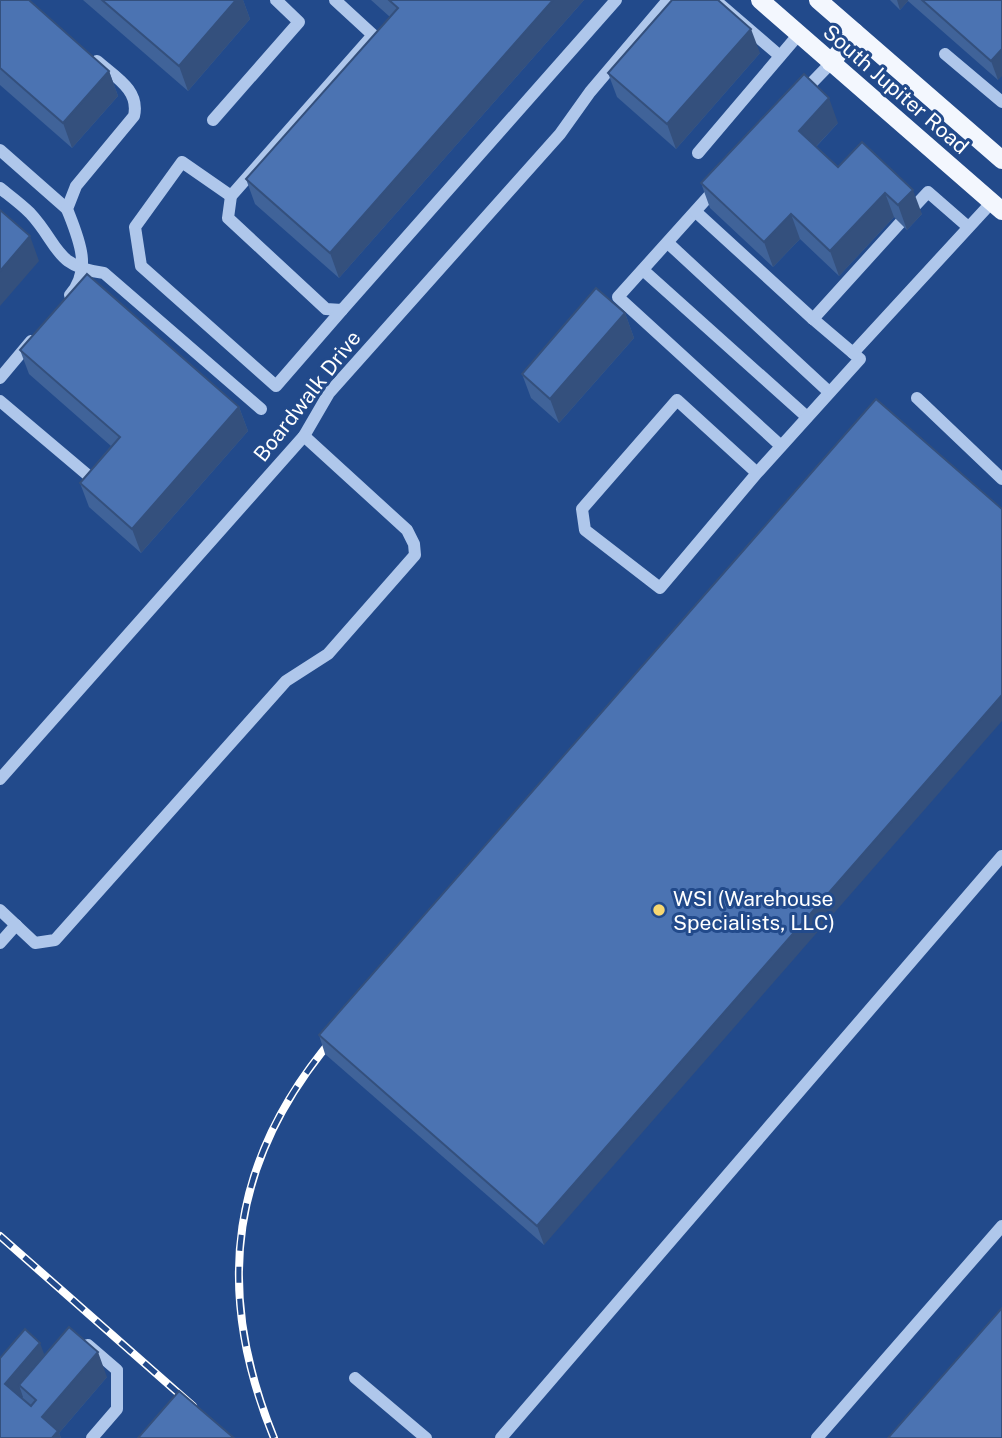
<svg xmlns="http://www.w3.org/2000/svg" width="1002" height="1438" font-family="'Public Sans',sans-serif">
  <style>
    .lines { fill: none; stroke-linecap: round; stroke-linejoin: round }
    .minor { stroke: #afc7eb; stroke-width: 12 }
    .major { stroke: #f3f7fe; stroke-width: 18 }
    .rail-casing { stroke: #fff; stroke-width: 8 }
    .rail { stroke: #224a8b; stroke-width: 5; stroke-dasharray: 16; stroke-linecap: butt }
    .wall { fill: #406399 }
    .shaded-wall { fill: #34507d }
    .building { fill: #4b73b2; stroke: #34507d; stroke-width: 2 }
    .poi-dot { fill: #f7d771; stroke: #224a8b; stroke-width: 2.5 }
    .labels { text-anchor: middle; dominant-baseline: central; stroke-width: 6; stroke-linejoin: round; paint-order: stroke }
    .street-label { font-size: 21px; fill: #fff; stroke: #224a8b }
    .poi-label { font-size: 21px; fill: #fff; stroke: #224a8b; text-anchor: start }
  </style>
  <rect width="100%" height="100%" fill="#224a8b"/>
  <g class="lines">
    <g class="minor">
      <path d="M 335,0 L 373,35 L 231,196 L 228,218 L 326,309 L 342,310 L 616,0"/>
      <path d="M 715,0 L 780,56"/>
      <path d="M 945,54 L 1002,102"/>
      <path d="M 802,93 L 831,63"/>
      <path d="M 213,120 L 299,22 L 276,0"/>
      <path d="M 0,150 L 67,209"/>
      <path d="M 698,153 L 799,34"/>
      <path d="M 717,187 L 618,297 L 781,446"/>
      <path d="M 0,188 C 10,196 21,204 30,213 C 59,244 54,267 104,273 L 261,409"/>
      <path d="M 231,196 L 182,162 L 135,227 L 141,266 L 276,386 L 342,310"/>
      <path d="M 914,207 L 928,192 L 967,226"/>
      <path d="M 696,212 L 813,319"/>
      <path d="M 900,223 L 813,319 L 853,353 L 992,202"/>
      <path d="M 668,243 L 829,392"/>
      <path d="M 643,270 L 807,417"/>
      <path d="M 70,295 C 93,269 78,237 67,209 L 76,186 L 134,116 C 140,90 115,77 97,61"/>
      <path d="M 0,378 L 31,341"/>
      <path d="M 917,398 L 1002,479"/>
      <path d="M 0,401 L 90,477"/>
      <path d="M 757,473 L 660,588 L 585,530 L 582,509 L 677,400 L 757,473 L 860,359 L 853,353"/>
      <path d="M 0,779 L 304,436 L 329,393 L 560,134 L 590,92 L 668,0"/>
      <path d="M 0,910 L 35,943 L 55,940 L 286,681 L 328,654 L 415,555 L 414,544 L 407,530 L 304,436"/>
      <path d="M 0,943 L 16,925"/>
      <path d="M 88,1345 L 117,1370 L 117,1409 L 92,1438"/>
      <path d="M 355,1378 L 426,1438"/>
      <path d="M 501,1438 L 1002,856"/>
      <path d="M 817,1438 L 1002,1226"/>
    </g>
    <g class="major">
      <path d="M 760,0 L 1002,211"/>
      <path d="M 818,0 L 1002,160"/>
      <path d="M 831,63 L 855,32"/>
    </g>
    <g class="rail-casing">
      <g id="rail">
        <path d="M 0,1236 L 193,1406"/>
        <path d="M 274,1438 C 213,1289 230,1158 336,1035"/>
      </g>
    </g>
    <use href="#rail" class="rail"/>
  </g>
  <g class="wall">
    <path d="M 0,0 L 109,71 L 118,96 L 72,148 L 0,85 Z"/>
    <path d="M 83,0 L 243,0 L 250,19 L 188,91 Z"/>
    <path d="M 371,0 L 584,0 L 339,278 L 255,204 L 246,179 L 390,17 Z"/>
    <path d="M 890,0 L 1002,0 L 998,80 L 908,1 L 900,10 Z"/>
    <path d="M 760,53 L 676,149 L 617,97 L 608,73 Z"/>
    <path d="M 838,123 L 816,147 L 838,167 L 862,142 L 922,214 L 907,230 L 894,217 L 839,276 L 800,239 L 773,267 L 710,208 L 701,183 Z"/>
    <path d="M 625,313 L 634,338 L 559,423 L 531,398 L 522,374 Z"/>
    <path d="M 20,350 L 239,407 L 248,431 L 141,553 L 89,507 L 80,483 L 111,446 L 29,374 Z"/>
    <path d="M 876,399 L 544,1245 L 325,1054 L 319,1035 Z"/>
    <path d="M 45,1355 L 107,1377 L 59,1433 L 61,1438 L 0,1438 L 0,1358 Z"/>
  </g>
  <g class="shaded-wall">
    <path d="M 236,0 L 243,0 L 250,19 L 188,91 L 179,66 Z"/>
    <path d="M 553,0 L 584,0 L 339,278 L 330,253 Z"/>
    <path d="M 897,0 L 908,0 L 908,1 L 900,10 Z"/>
    <path d="M 751,29 L 760,53 L 676,149 L 667,124 Z"/>
    <path d="M 1002,49 L 1002,76 L 998,80 L 991,61 Z"/>
    <path d="M 109,71 L 118,96 L 72,148 L 63,123 Z"/>
    <path d="M 829,98 L 838,123 L 808,155 L 799,131 Z"/>
    <path d="M 913,190 L 922,214 L 907,230 L 898,205 Z"/>
    <path d="M 885,193 L 894,217 L 839,276 L 830,251 Z"/>
    <path d="M 791,214 L 800,239 L 773,267 L 764,242 Z"/>
    <path d="M 30,236 L 39,261 L 0,306 L 0,271 Z"/>
    <path d="M 625,313 L 634,338 L 559,423 L 550,399 Z"/>
    <path d="M 239,407 L 248,431 L 141,553 L 132,529 Z"/>
    <path d="M 1002,695 L 1002,721 L 544,1245 L 537,1226 Z"/>
    <path d="M 40,1343 L 49,1367 L 19,1385 L 23,1397 L 14,1408 L 5,1384 Z"/>
    <path d="M 98,1352 L 107,1377 L 59,1433 L 61,1438 L 50,1438 L 42,1417 Z"/>
  </g>
  <g class="building">
    <path d="M 0,0 L 29,0 L 109,71 L 63,123 L 0,68 Z"/>
    <path d="M 102,0 L 236,0 L 179,66 Z"/>
    <path d="M 389,0 L 553,0 L 330,253 L 246,179 L 398,8 Z"/>
    <path d="M 672,0 L 718,0 L 751,29 L 667,124 L 608,73 Z"/>
    <path d="M 922,0 L 1002,0 L 1002,49 L 991,61 Z"/>
    <path d="M 804,74 L 829,98 L 799,131 L 838,167 L 862,142 L 913,190 L 898,205 L 885,193 L 830,251 L 791,214 L 764,242 L 701,183 Z"/>
    <path d="M 0,210 L 30,236 L 0,271 Z"/>
    <path d="M 87,274 L 239,407 L 132,529 L 80,483 L 120,437 L 20,350 Z"/>
    <path d="M 596,288 L 625,313 L 550,399 L 522,374 Z"/>
    <path d="M 876,399 L 1002,509 L 1002,695 L 537,1226 L 319,1035 Z"/>
    <path d="M 1002,1308 L 1002,1438 L 888,1438 Z"/>
    <path d="M 69,1327 L 98,1352 L 42,1417 L 58,1431 L 52,1438 L 0,1438 L 0,1358 L 25,1329 L 40,1343 L 5,1384 L 31,1406 L 36,1400 L 19,1385 Z"/>
    <path d="M 179,1391 L 234,1438 L 138,1438 Z"/>
  </g>
  <circle class="poi-dot" cx="659" cy="910" r="7"/>
  <g class="labels">
    <g class="street-label">
      <text transform="translate(896 89) rotate(41)">South Jupiter Road</text>
      <text transform="translate(307 396) rotate(-52)">Boardwalk Drive</text>
    </g>
    <g class="poi-label">
      <text x="673" y="898">WSI (Warehouse<tspan x="673" dy="24">Specialists, LLC)</tspan></text>
    </g>
  </g>
</svg>
